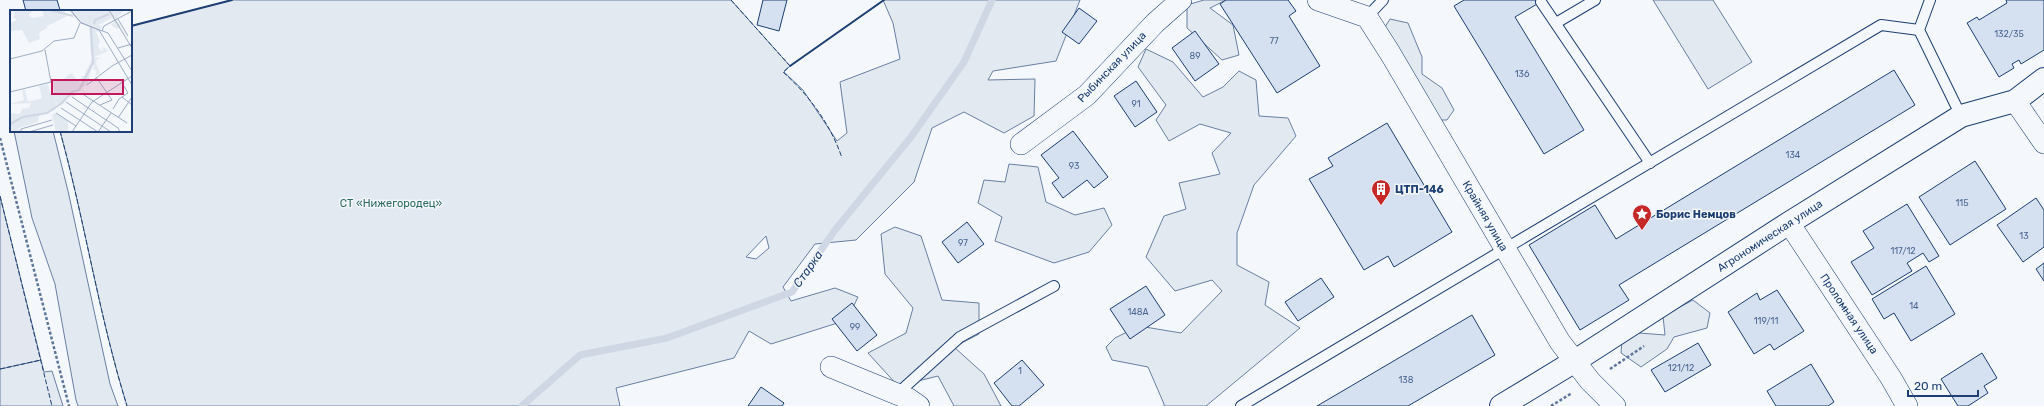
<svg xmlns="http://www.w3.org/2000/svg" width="2044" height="406" font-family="Rubik,sans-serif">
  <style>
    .green { fill: #e3e9f0; stroke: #687fa3; fill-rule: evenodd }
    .parking { fill: #e3e8f0; stroke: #687fa3 }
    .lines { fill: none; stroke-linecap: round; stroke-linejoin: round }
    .stream { stroke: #cfd7e4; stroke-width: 7 }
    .building { fill: #d5e0f0; stroke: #1d3f73 }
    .service-casing { stroke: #1d3f73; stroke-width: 12 }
    .minor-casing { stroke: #1d3f73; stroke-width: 22 }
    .tertiary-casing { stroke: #1d3f73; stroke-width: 24 }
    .path { stroke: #5e769c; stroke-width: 2.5; stroke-dasharray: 3 2; stroke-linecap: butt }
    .service { stroke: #f4f7fb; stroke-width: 10 }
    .minor { stroke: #f4f7fb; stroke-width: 21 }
    .tertiary { stroke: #f4f7fb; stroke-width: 22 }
    .fence { stroke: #1d3f73; stroke-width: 1; stroke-dasharray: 5 2; stroke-linecap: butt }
    .wall { stroke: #1d3f73; stroke-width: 2 }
    .labels { text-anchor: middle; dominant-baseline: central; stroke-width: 3; stroke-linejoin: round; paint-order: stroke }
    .number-label { font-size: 9px; fill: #4b6792 }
    .street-label { font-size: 11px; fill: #1d3f73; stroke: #f4f7fb }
    .poi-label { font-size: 11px; font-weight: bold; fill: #1d3f73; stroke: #f4f7fb; text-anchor: start }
    .park-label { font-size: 11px; fill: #2c6c60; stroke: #f4f7fb }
    .water-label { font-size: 12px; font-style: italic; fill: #1d3f73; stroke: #f4f7fb }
    .inset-river { fill: none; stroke: #cfd7e4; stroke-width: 2 }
    .inset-road { fill: none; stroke: #9eadc5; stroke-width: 1 }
    .view { fill: #c2185b; fill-opacity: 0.15; stroke: #c2185b; stroke-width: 2 }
    .inset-edge { fill: none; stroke: #1d3f73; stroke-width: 2 }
  </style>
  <rect width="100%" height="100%" fill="#f4f7fb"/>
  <g class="green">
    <path d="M 232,0 L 731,0 L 790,66 L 784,72 L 803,90 L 837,141 L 847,133 L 840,82 L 900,59 L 893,23 L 883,0 L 1080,0 L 1056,61 L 993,71 L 988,80 L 1035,79 L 1034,116 L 1004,133 L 964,112 L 932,128 L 914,182 L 856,240 L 815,244 L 783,287 L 791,301 L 835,288 L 858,297 L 847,320 L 771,344 L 749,331 L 734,358 L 616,388 L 620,406 L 127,406 C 99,316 85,222 60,131 L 131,131 L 131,26 ZM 766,236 L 769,248 L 756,259 L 746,257 Z"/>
    <path d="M 1204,0 L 1226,0 L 1210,8 L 1233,25 L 1239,55 L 1222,60 L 1187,28 L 1187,5 Z"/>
    <path d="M 1653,0 L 1713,0 L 1752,62 L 1708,89 Z"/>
    <path d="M 1390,19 L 1408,23 L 1422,57 L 1422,74 L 1442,88 L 1454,110 L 1447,120 L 1432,120 L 1382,32 Z"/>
    <path d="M 1146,49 L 1173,62 L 1203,97 L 1223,87 L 1239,71 L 1256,80 L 1259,116 L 1288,118 L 1296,136 L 1254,185 L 1237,233 L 1237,265 L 1269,282 L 1265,305 L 1300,328 L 1206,406 L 1164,406 L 1164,404 L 1148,367 L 1112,360 L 1106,347 L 1115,338 L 1139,326 L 1181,333 L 1222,291 L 1212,280 L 1175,291 L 1146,257 L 1164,216 L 1186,209 L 1179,183 L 1220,174 L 1212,153 L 1231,133 L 1200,124 L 1169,141 L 1156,120 L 1166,105 L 1138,67 Z"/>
    <path d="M 14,131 L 53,131 L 68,191 L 110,384 L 118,406 L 78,406 L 76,400 L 55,284 L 32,218 Z"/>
    <path d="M 1009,164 L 1038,167 L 1046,202 L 1075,215 L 1104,208 L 1112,225 L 1089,252 L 1054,263 L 995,241 L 1002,217 L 978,203 L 984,180 L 1005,182 Z"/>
    <path d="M 895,227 L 921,236 L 942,300 L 979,303 L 979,334 L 954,347 L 984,374 L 1001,406 L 954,406 L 938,376 L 898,386 L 868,353 L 906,333 L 913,308 L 885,274 L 881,234 Z"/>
    <path d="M 1693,300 L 1710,313 L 1707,328 L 1674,337 L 1667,349 L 1641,367 L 1621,353 L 1622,340 L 1639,333 L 1665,335 L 1663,316 Z"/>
    <path d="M 41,360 L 44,372 L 52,371 L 63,406 L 0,406 L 0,369 Z"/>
  </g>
  <path class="parking" d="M 0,196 L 41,360 L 0,369 Z"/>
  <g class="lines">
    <path class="stream" d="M 522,406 L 580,355 L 667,338 L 792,292 L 835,230 L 911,137 L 964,62 L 992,0"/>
  </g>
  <g class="building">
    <path d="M 23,0 L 57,0 L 60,10 L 26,11 Z"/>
    <path d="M 763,0 L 787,0 L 779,31 L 757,25 Z"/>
    <path d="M 1226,0 L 1288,0 L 1296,11 L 1289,16 L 1320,66 L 1277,93 L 1220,4 Z"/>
    <path d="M 1464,0 L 1544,0 L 1515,17 L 1584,130 L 1544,154 L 1454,6 Z"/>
    <path d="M 2006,0 L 2044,0 L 2044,50 L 2021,64 L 2019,60 L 2012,64 L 2014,68 L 1999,77 L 1967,23 L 1977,17 L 1979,20 L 2007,3 Z"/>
    <path d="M 1079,8 L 1097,21 L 1079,44 L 1062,32 Z"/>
    <path d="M 1195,31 L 1219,64 L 1195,81 L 1172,48 Z"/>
    <path d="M 1894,70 L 1915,105 L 1619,285 L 1629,300 L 1580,330 L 1529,245 L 1595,205 L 1616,239 Z"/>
    <path d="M 1136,81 L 1157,112 L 1135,127 L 1114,96 Z"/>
    <path d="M 1387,123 L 1452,232 L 1394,267 L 1388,256 L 1364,270 L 1309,179 L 1333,166 L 1328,158 Z"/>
    <path d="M 1073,131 L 1108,177 L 1094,188 L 1087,180 L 1063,198 L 1052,183 L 1059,178 L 1041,155 Z"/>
    <path d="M 1975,161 L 2006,209 L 1950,245 L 1919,197 Z"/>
    <path d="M 2036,198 L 2044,210 L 2044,247 L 2023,262 L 1997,225 Z"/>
    <path d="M 1907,204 L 1939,256 L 1929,262 L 1923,253 L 1907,263 L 1912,271 L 1872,295 L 1851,262 L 1874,248 L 1863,231 Z"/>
    <path d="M 967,222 L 984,244 L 958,263 L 942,242 Z"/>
    <path d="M 2044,263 L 2044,281 L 2036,269 Z"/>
    <path d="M 1926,266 L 1955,314 L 1911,341 L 1894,313 L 1884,319 L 1872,299 Z"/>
    <path d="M 1321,278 L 1334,297 L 1298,321 L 1285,302 Z"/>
    <path d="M 1146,286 L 1165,315 L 1130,339 L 1110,309 Z"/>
    <path d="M 1777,290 L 1804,331 L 1774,350 L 1770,344 L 1754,354 L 1728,312 L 1757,293 L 1760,300 Z"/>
    <path d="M 852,303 L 877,335 L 857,351 L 832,319 Z"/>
    <path d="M 1472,315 L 1495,355 L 1408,406 L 1317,406 Z"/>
    <path d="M 1698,343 L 1711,365 L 1665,392 L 1651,370 Z"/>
    <path d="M 1982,353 L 1997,378 L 1984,386 L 1988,393 L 1968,406 L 1958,406 L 1941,379 Z"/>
    <path d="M 1022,360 L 1044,385 L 1019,406 L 1012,406 L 994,383 Z"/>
    <path d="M 1811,364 L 1834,402 L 1828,406 L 1776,406 L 1767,391 Z"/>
    <path d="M 761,387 L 784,403 L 782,406 L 748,406 Z"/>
  </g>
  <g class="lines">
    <g class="service-casing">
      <g id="service">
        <path d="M 1930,0 L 1919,30 L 1961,116"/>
        <path d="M 1541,2 L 1650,163"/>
        <path d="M 1367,17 L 1383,0"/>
        <path d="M 1556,23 L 1595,0"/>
        <path d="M 897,394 L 960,337 L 1054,286"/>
        <path d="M 1241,406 L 1881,25 L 1919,30"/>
      </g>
    </g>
    <g class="minor-casing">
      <g id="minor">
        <path d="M 1318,0 L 1367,17 L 1390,53 L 1560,342 L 1590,381 L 1615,406"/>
        <path d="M 2015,101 L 2044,143"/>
        <path d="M 1021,144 L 1087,95 L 1155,23 L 1181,0"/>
        <path d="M 1789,223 L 1891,378 L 1907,406"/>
        <path d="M 831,367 L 909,399 L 919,406"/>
      </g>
    </g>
    <g class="tertiary-casing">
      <path id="tertiary" d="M 1501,406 L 1575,361 L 1789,223 L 1961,116 L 2015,101 L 2044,79"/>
    </g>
    <g class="path">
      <path d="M 0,138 L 69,406"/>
      <path d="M 1610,369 L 1644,346"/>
      <path d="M 1551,406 L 1572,393"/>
    </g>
    <use href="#service" class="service"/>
    <use href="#minor" class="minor"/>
    <use href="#tertiary" class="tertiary"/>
    <g class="fence">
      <path d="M 731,0 L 790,66 L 783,72 C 809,95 831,125 842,158"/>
      <path d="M 60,131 C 85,222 99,316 127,406"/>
      <path d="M 0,196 L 52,406"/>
      <path d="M 0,369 L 41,360"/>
    </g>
    <g class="wall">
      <path d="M 131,26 L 232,0"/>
      <path d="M 790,66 L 884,0"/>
    </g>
  </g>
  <defs>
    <g id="building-pin" transform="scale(1)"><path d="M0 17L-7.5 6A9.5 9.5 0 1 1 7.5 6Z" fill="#c62828" stroke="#f4f7fb"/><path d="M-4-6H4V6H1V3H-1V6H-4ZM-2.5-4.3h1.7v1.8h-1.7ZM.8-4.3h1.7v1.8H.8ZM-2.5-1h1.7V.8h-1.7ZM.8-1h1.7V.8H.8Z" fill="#fff"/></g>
    <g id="sight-pin" transform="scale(1)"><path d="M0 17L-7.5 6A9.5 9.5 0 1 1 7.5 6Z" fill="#c62828" stroke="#f4f7fb"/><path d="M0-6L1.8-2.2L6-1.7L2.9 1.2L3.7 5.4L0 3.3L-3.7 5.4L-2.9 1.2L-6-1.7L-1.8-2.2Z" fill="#fff"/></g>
  </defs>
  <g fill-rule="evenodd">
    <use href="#building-pin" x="1381" y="189"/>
    <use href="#sight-pin" x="1642" y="214"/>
  </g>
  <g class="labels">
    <g class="number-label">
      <text x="2009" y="34">132/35</text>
      <text x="1274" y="41">77</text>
      <text x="1195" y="56">89</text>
      <text x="1522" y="74">136</text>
      <text x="1136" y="104">91</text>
      <text x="1793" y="155">134</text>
      <text x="1074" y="166">93</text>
      <text x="1962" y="203">115</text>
      <text x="2024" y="236">13</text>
      <text x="963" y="243">97</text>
      <text x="1903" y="251">117/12</text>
      <text x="1914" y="306">14</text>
      <text x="1138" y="312">148А</text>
      <text x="1766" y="321">119/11</text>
      <text x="855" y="327">99</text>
      <text x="1681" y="368">121/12</text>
      <text x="1020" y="371">1</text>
      <text x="1406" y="380">138</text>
    </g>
    <g class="street-label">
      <text transform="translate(1112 67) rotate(-46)">Рыбинская улица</text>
      <text transform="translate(1485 216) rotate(60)">Крайняя улица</text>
      <text transform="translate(1770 236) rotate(-33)">Агрономическая улица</text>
      <text transform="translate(1849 314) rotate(56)">Проломная улица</text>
    </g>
    <g class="poi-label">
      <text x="1395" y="189">ЦТП-146</text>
      <text x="1656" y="214">Борис Немцов</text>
    </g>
    <g class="park-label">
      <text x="391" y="203">СТ «Нижегородец»</text>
    </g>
    <g class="water-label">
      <text transform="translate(808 269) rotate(-55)">Старка</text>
    </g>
  </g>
  <g transform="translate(10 10)">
    <rect width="122" height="122" fill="#f4f7fb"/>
    <path d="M 3,0 L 24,0 L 18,5 L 22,8 L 34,6 L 32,0 L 54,0 L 57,6 L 37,16 L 37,18 L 29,23 L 30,29 L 19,33 L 12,20 L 0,21 L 0,13 L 7,10 L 3,7 L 5,3 ZM 63,0 L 96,0 L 94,4 L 97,0 L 114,0 L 106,9 L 116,24 L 116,25 L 111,16 L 107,19 L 101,15 L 104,12 L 102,8 L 88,15 L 93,17 L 90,19 L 70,11 ZM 79,16 L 89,21 L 86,22 L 90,31 L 88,36 L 92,42 L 93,37 L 98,41 L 84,47 L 92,49 L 87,49 L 86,54 L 90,63 L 85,66 L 87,61 L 83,59 L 85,55 L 82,55 L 78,74 L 72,78 L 78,86 L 70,78 L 71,81 L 63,83 L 66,86 L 59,87 L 48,96 L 44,85 L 47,96 L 45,100 L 29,106 L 28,112 L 6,119 L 10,119 L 11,122 L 0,122 L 0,103 L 10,104 L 12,99 L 19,98 L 21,93 L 0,94 L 14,90 L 12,80 L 15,80 L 18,92 L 32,88 L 29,76 L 38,74 L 40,83 L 44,83 L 43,72 L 54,69 L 61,63 L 71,74 L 71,66 L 74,66 L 83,47 L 81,45 ZM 45,103 L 58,111 L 58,120 L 62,120 L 46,122 L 42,105 Z" fill="#e3e9f0"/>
    <path class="inset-river" d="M 40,0 L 63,6M 84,14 L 85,10 L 99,4M 0,114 L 13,107 L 37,103 L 52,93 L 62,82 L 69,80 L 83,53 L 81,17"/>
    <path class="inset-road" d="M 60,0 L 70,12 L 89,20 L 122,75M 61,0 L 71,13 L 98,23 L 122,61M 99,0 L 122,38M 108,9 L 118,26M 92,21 L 94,16 L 122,1M 108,38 L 122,34M 0,49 L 32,41 L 44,31 L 64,28 L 70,13M 86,67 L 102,90 L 90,95M 77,75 L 102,56 L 122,45M 0,82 L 41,72 L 35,40M 71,83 L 117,113M 62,87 L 108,118 L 110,122M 112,87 L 122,95M 56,92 L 101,122M 51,98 L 88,122M 103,99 L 109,89 L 118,83 L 112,73M 46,103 L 66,116M 108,108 L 122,87M 11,122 L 11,119 L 42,110M 19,122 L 43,115M 62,122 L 82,92 L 122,66M 88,122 L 101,103"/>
    <path class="view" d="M 42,70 L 113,70 L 113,84 L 42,84 Z"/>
    <rect width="122" height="122" class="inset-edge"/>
  </g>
  <path d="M1908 390v6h70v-6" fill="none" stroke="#1d3f73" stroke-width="2"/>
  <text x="1914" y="390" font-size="12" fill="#1d3f73" stroke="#f4f7fb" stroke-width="3" paint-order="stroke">20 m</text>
</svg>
